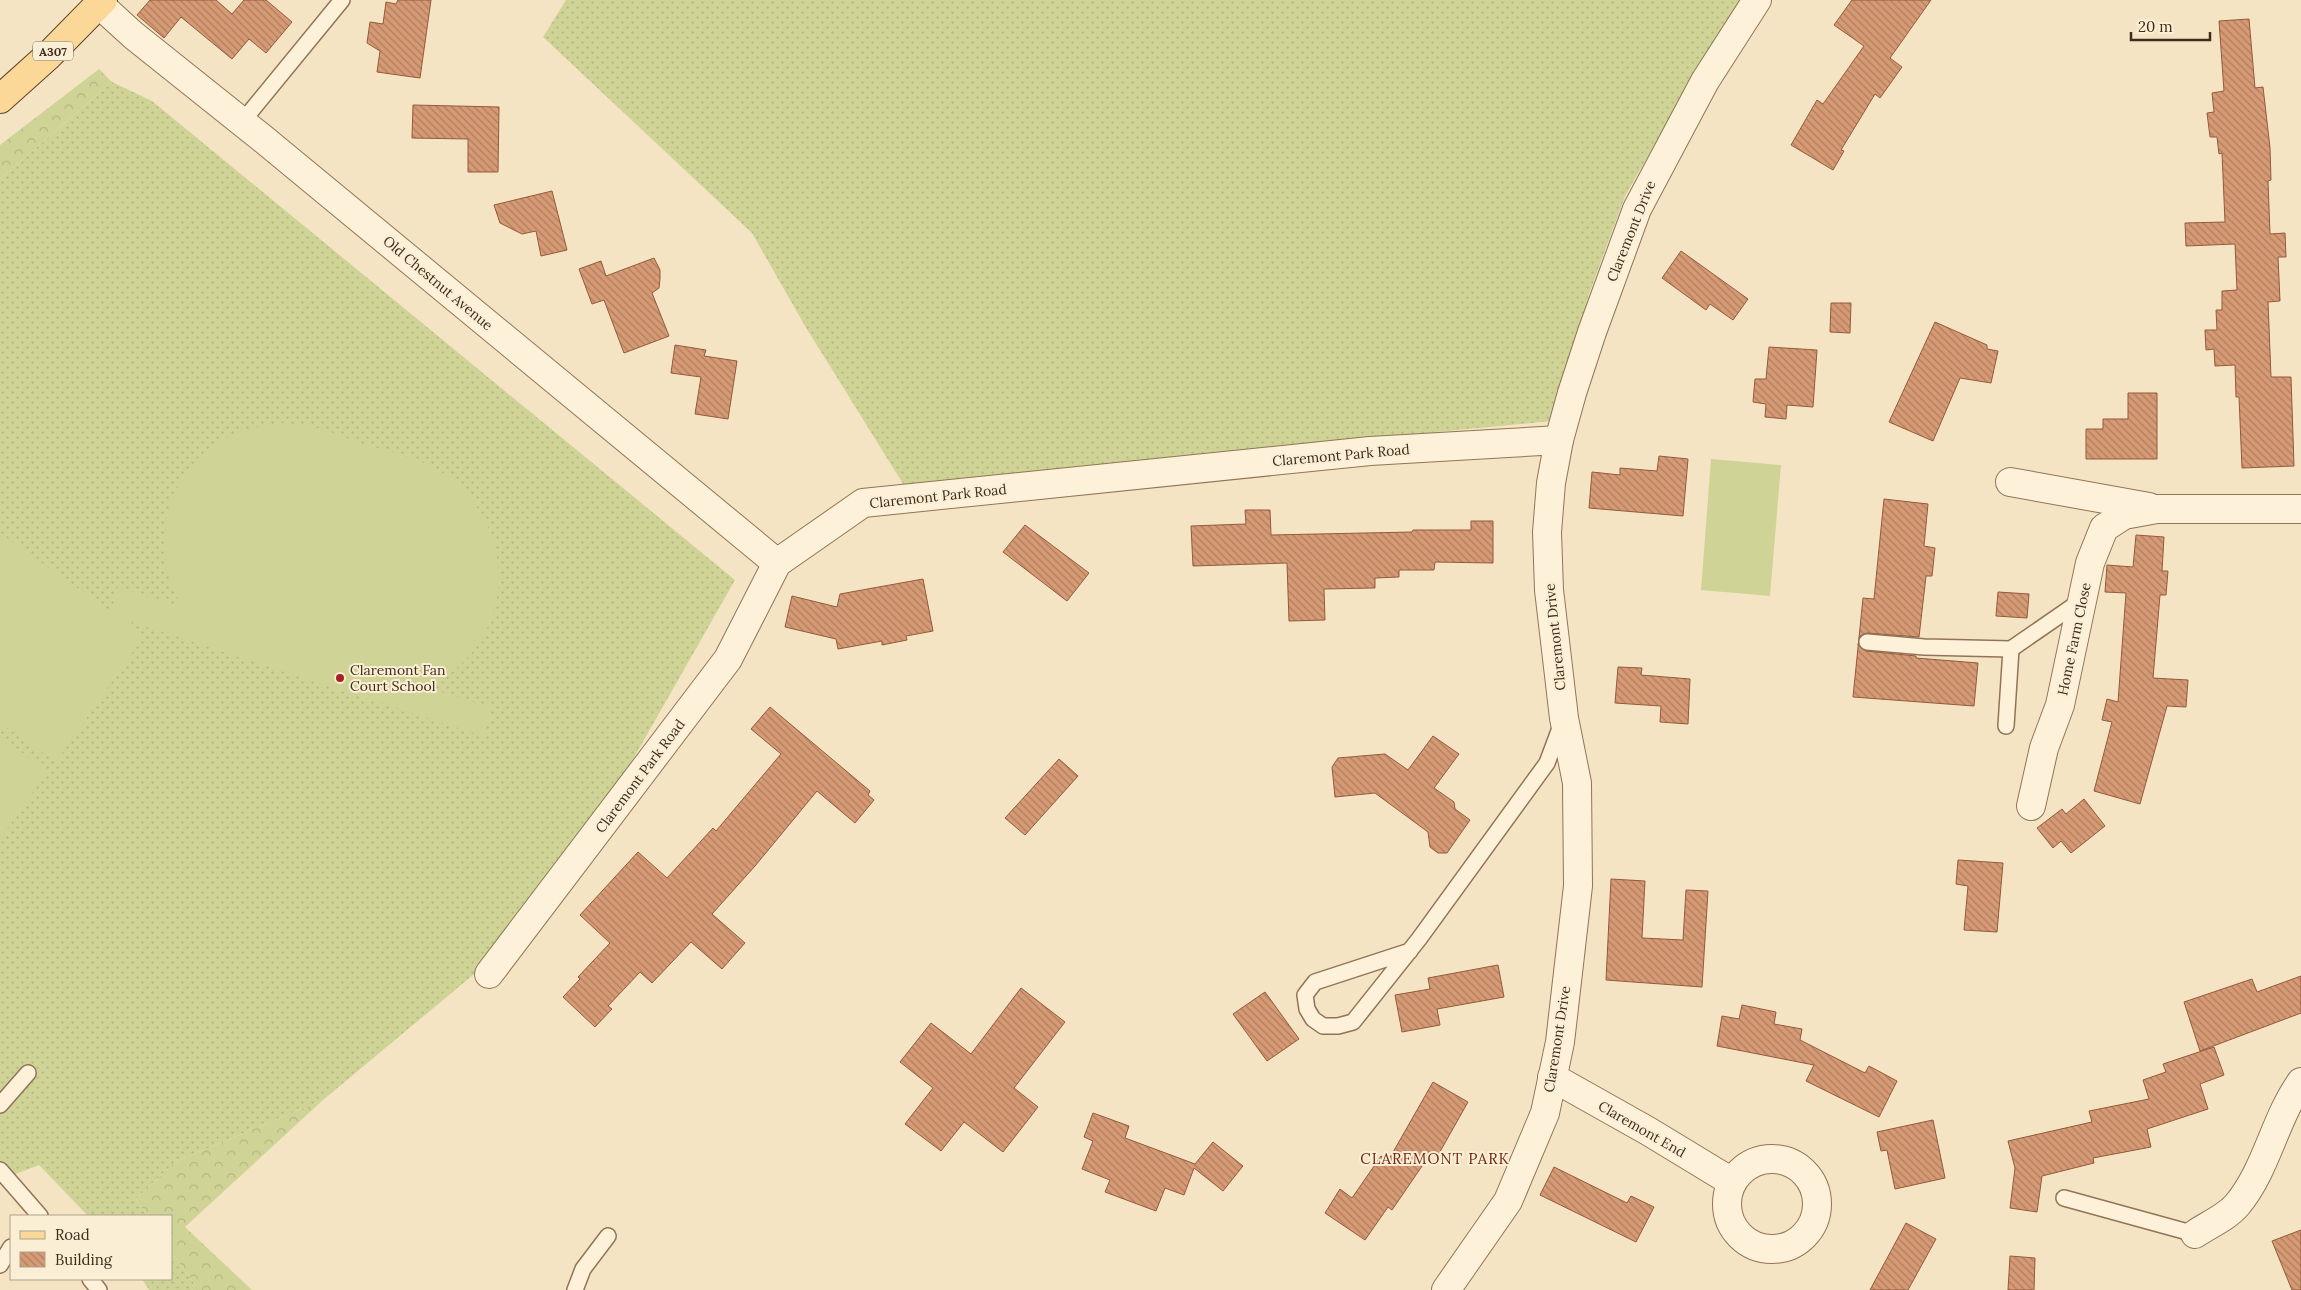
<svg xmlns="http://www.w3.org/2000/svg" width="2301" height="1290" font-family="Lora,serif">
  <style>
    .grass { fill: url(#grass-dots) }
    .forest { fill: url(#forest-crowns) }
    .garden { fill: #cfd496 }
    .building { fill: url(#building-back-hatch); stroke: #945a3a }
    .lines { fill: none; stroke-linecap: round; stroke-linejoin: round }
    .service-casing { stroke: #917457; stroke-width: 18 }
    .minor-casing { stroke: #917457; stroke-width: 30 }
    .primary-casing { stroke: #5e422c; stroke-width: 30 }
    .service { stroke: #fdf1d9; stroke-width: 15 }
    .minor { stroke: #fdf1d9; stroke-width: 28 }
    .primary { stroke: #fbd898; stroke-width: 28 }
    .poi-dot { fill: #a81f25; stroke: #faeed4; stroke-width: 2 }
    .labels { text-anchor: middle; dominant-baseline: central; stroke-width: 4; stroke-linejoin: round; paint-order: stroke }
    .shield { fill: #faeed4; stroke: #776654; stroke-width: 1 }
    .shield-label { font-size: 12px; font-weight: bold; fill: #3f2c1d }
    .street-label { font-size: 14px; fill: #3f2c1d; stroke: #faeed4 }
    .poi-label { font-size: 14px; fill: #3f2c1d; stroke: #faeed4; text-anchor: start }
    .neighbourhood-label { font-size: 15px; letter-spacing: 1px; fill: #722717; stroke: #faeed4 }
  </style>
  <defs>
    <pattern id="grass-dots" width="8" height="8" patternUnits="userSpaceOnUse" patternTransform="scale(1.25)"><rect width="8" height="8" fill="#cfd496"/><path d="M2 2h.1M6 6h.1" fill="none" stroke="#b3b681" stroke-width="1.8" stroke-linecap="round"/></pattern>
    <pattern id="forest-crowns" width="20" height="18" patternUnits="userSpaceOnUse" patternTransform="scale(1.25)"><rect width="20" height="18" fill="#cfd496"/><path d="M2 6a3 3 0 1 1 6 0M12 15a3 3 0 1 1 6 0" fill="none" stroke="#b3b681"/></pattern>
    <pattern id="building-back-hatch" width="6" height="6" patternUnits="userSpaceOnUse" patternTransform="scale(1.25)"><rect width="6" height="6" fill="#d69a75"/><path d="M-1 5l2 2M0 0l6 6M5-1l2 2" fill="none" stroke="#af7e5f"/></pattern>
  </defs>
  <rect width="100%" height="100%" fill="#f4e4c4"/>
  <g class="grass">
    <path d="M 566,0 L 1745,0 L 1697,71 L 1625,196 L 1589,294 L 1552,421 L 1198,455 L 905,487 L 805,326 L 752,233 L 543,37 Z"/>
    <path d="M 112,82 L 152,101 L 735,580 L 624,775 L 485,965 L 323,1100 L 175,1162 L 136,1199 L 148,1216 L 88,1216 L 39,1165 L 0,1180 L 0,179 Z"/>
    <path d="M 171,1251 L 199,1290 L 149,1290 L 142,1279 L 171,1279 Z"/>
  </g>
  <g class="forest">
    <path d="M 99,69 L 112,82 L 0,179 L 0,145 Z"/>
    <path d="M 323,1100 L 185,1227 L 252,1290 L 199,1290 L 171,1251 L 171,1216 L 148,1216 L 136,1199 L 175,1162 Z"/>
  </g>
  <g class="garden">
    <path d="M 279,423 C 289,424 300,424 310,426 C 328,430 346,438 364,444 C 393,453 427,459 451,479 C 513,529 516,623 451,673 C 443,679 434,682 425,687 L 492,708 L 483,736 L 122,619 L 144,636 L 56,762 L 0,723 L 0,533 L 111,612 L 118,587 L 182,608 C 176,594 169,581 166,566 C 157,518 179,465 221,440 C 239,430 259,427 279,423 Z"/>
    <path d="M 1711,459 L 1781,465 L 1770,596 L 1701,590 Z"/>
    <path d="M 0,737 L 48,771 L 0,839 Z"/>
  </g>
  <g class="building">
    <path d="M 150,0 L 216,0 L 232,14 L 244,0 L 266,0 L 292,22 L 266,53 L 249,39 L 232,59 L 181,17 L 164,38 L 137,15 Z"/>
    <path d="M 398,0 L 431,0 L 420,78 L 377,72 L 380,51 L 367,43 L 370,22 L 383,24 L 386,2 L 396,4 Z"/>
    <path d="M 1852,0 L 1931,0 L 1890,58 L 1902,67 L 1880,98 L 1875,94 L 1841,150 L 1844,151 L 1833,170 L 1791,145 L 1817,100 L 1823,104 L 1864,46 L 1834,25 Z"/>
    <path d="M 2249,19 L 2255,88 L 2263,87 L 2270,148 L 2271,180 L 2268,181 L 2270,234 L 2285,233 L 2286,257 L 2278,257 L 2280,301 L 2268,302 L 2271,377 L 2291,377 L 2294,466 L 2242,468 L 2239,397 L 2236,397 L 2235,365 L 2215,366 L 2214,349 L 2206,350 L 2205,330 L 2217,330 L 2216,310 L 2222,310 L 2222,291 L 2237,290 L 2235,244 L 2186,246 L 2185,223 L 2225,222 L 2222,153 L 2219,154 L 2217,137 L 2210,137 L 2207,113 L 2214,112 L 2212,93 L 2224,91 L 2219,21 Z"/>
    <path d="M 413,105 L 499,107 L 498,172 L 468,172 L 468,139 L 412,138 Z"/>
    <path d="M 552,191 L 567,250 L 541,256 L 536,231 L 522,234 L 500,223 L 494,205 Z"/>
    <path d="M 1681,251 L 1748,299 L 1733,320 L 1710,304 L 1706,310 L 1662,278 Z"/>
    <path d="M 654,258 L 660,270 L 660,279 L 659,288 L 652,293 L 669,336 L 624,353 L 604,300 L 592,304 L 579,269 L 601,261 L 606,276 Z"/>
    <path d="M 1831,303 L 1851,303 L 1850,333 L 1830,332 Z"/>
    <path d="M 1935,322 L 1987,345 L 1987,349 L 1998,351 L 1991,383 L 1960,378 L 1933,441 L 1889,422 Z"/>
    <path d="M 675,345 L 706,350 L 704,356 L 737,361 L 728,419 L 695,414 L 701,377 L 671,373 Z"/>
    <path d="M 1769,347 L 1817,350 L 1813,407 L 1787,405 L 1786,419 L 1765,417 L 1766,404 L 1753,402 L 1755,379 L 1766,379 Z"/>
    <path d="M 2128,393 L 2157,393 L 2157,459 L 2086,459 L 2086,429 L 2103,429 L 2103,419 L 2128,419 Z"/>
    <path d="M 1659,456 L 1688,459 L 1683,516 L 1589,508 L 1592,472 L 1620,475 L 1620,468 L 1657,471 Z"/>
    <path d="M 1884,499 L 1928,504 L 1924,546 L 1935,548 L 1932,576 L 1926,576 L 1919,637 L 1867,633 L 1860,636 L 1858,645 L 1866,651 L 1916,656 L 1916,658 L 1978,663 L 1974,706 L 1853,697 L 1863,598 L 1874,599 Z"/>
    <path d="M 1245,510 L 1270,510 L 1271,535 L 1412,532 L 1413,530 L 1471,530 L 1471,521 L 1493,521 L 1493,563 L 1435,562 L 1434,570 L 1399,570 L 1399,577 L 1375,578 L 1375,588 L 1324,589 L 1325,620 L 1289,621 L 1287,563 L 1193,566 L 1191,526 L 1246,524 Z"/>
    <path d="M 1025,525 L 1089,573 L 1067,601 L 1003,552 Z"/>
    <path d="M 2136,535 L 2164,537 L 2162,571 L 2168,571 L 2166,595 L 2160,595 L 2153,678 L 2188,680 L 2186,707 L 2167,706 L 2140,804 L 2094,791 L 2112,722 L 2102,720 L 2107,699 L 2118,702 L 2126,593 L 2105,592 L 2107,565 L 2133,567 Z"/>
    <path d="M 923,579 L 933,631 L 906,636 L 907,640 L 882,645 L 882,641 L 838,649 L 836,639 L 785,627 L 792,596 L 837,607 L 840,594 Z"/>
    <path d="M 1998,592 L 2029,594 L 2027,618 L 1996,616 Z"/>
    <path d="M 1618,667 L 1642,668 L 1641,675 L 1690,679 L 1688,724 L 1660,722 L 1661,706 L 1615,703 Z"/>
    <path d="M 770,707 L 870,791 L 868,795 L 874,800 L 855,823 L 817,791 L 755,866 L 712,914 L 745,943 L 722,969 L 691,942 L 652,983 L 640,972 L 608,1006 L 612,1009 L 595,1027 L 563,997 L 580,979 L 578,977 L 610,943 L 580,915 L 638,852 L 667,878 L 713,828 L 716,831 L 781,754 L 751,729 Z"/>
    <path d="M 1433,736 L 1459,754 L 1434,788 L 1454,802 L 1455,809 L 1470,820 L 1447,853 L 1438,853 L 1430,847 L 1428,832 L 1375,793 L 1335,797 L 1332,767 L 1338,758 L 1385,754 L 1408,770 Z"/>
    <path d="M 1059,759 L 1078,776 L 1025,835 L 1005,818 Z"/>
    <path d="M 2084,799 L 2105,826 L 2071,853 L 2061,841 L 2053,848 L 2037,828 L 2062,809 L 2066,814 Z"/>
    <path d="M 1958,860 L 2003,863 L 1997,932 L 1964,930 L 1968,886 L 1956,884 Z"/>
    <path d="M 1611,879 L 1645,881 L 1642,938 L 1683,940 L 1686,890 L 1708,891 L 1702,987 L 1606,980 Z"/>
    <path d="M 1498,965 L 1504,997 L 1437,1009 L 1440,1025 L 1402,1032 L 1395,995 L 1430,989 L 1428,978 Z"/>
    <path d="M 2301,976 L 2301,1013 L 2200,1051 L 2184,1002 L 2252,979 L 2257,992 Z"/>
    <path d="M 1021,988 L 1065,1022 L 1014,1088 L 1038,1107 L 1003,1152 L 964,1122 L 941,1151 L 905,1124 L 933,1088 L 900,1062 L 931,1023 L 971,1054 Z"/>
    <path d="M 1265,992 L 1299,1039 L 1267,1061 L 1233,1014 Z"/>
    <path d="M 1742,1005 L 1776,1012 L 1774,1024 L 1802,1029 L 1800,1040 L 1865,1073 L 1869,1066 L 1897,1081 L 1879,1117 L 1806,1081 L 1814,1065 L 1717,1046 L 1722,1016 L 1739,1019 Z"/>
    <path d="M 2214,1047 L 2224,1075 L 2200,1084 L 2208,1109 L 2147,1129 L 2151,1147 L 2093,1158 L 2094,1163 L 2042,1176 L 2037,1212 L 2010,1208 L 2015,1168 L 2008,1141 L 2092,1122 L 2089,1111 L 2149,1099 L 2143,1080 L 2166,1072 L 2163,1064 Z"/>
    <path d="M 1433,1082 L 1468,1102 L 1437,1157 L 1431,1153 L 1392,1210 L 1388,1207 L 1365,1240 L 1325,1213 L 1340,1189 L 1352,1198 L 1381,1156 L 1388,1161 Z"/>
    <path d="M 1093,1113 L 1129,1126 L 1125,1138 L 1195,1164 L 1213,1142 L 1243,1166 L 1223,1191 L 1194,1168 L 1184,1195 L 1165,1188 L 1156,1211 L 1105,1192 L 1110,1180 L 1082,1169 L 1093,1141 L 1084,1137 Z"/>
    <path d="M 1933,1120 L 1945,1178 L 1895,1189 L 1887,1150 L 1881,1151 L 1877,1132 Z"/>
    <path d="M 1554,1167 L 1627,1203 L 1631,1196 L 1654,1207 L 1636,1242 L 1540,1195 Z"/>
    <path d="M 1906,1223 L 1936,1239 L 1908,1290 L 1870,1290 Z"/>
    <path d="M 2301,1230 L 2301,1290 L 2292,1290 L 2272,1241 Z"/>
    <path d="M 2010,1256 L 2035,1258 L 2034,1290 L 2008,1290 Z"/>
  </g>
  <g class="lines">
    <g class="service-casing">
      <g id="service">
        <path d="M 242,122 L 342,0"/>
        <path d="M 1867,642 L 1924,647 L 2011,649 L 2082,600"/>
        <path d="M 2006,726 L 2011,649"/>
        <path d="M 1410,951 L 1315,982 L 1305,995 L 1307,1009 L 1313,1019 L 1323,1026 L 1338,1026 L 1353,1022 L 1419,939 L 1547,763 L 1562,723"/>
        <path d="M 0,1105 L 28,1073"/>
        <path d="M 0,1170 L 40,1216"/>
        <path d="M 2064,1198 L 2195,1234"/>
        <path d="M 0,1265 L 11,1247"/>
        <path d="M 90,1279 L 99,1290"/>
        <path d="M 575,1290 L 583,1269 L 608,1236"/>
      </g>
    </g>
    <g class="minor-casing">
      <g id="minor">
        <path d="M 99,4 L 133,35 L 262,138 L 777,563"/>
        <path d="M 2010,482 L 2149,507"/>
        <path d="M 2031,806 L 2044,748 L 2060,705 L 2090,563 L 2104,528 L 2124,515 L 2157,509 L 2301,509"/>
        <path d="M 489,974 L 728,659 L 777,563 L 863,503 L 1370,451 L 1559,440"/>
        <path d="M 1552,1077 L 1648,1131 L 1732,1182"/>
        <circle cx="1772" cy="1204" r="45"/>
        <path d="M 2195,1234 C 2208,1225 2227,1217 2237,1205 C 2267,1169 2274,1120 2301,1082"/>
        <path d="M 1446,1290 L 1508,1201 L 1545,1113 L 1560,1042 L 1578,886 L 1577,783 L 1564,718 L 1549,590 L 1547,532 L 1551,483 L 1559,440 L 1572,393 L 1592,332 L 1637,209 L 1705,81 L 1757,0"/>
      </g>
    </g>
    <g class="primary-casing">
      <path id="primary" d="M 0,99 L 49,55 L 103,0"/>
    </g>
    <use href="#service" class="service"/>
    <use href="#minor" class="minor"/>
    <use href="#primary" class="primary"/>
  </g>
  <circle class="poi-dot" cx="340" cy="678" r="5"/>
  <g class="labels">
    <rect class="shield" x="33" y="41.5" width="40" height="19" rx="4"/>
    <g class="shield-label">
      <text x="53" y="51">A307</text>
    </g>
    <g class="street-label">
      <text transform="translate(1631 231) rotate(-68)">Claremont Drive</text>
      <text transform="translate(438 283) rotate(40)">Old Chestnut Avenue</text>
      <text transform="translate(1341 455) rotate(-5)">Claremont Park Road</text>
      <text transform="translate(938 496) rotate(-6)">Claremont Park Road</text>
      <text transform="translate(1555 637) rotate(-96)">Claremont Drive</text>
      <text transform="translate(2074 639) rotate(-78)">Home Farm Close</text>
      <text transform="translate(640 776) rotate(-53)">Claremont Park Road</text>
      <text transform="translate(1557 1039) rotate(-81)">Claremont Drive</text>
      <text transform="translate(1642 1129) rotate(30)">Claremont End</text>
    </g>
    <g class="poi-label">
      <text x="350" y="670">Claremont Fan<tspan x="350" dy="16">Court School</tspan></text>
    </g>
    <g class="neighbourhood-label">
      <text x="1435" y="1158">CLAREMONT PARK</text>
    </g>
  </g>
  <rect x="10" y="1215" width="162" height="65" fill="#faeed4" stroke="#afa08b"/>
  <rect x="20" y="1231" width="25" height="8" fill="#fbd898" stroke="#afa08b"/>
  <text x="55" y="1240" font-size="15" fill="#3f2c1d">Road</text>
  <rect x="20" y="1252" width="25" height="15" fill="url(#building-back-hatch)" stroke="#afa08b"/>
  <text x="55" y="1265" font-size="15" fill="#3f2c1d">Building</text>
  <path d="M2131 32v8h79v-8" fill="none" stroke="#3f2c1d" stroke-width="2.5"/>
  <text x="2138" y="32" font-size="15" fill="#3f2c1d" stroke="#faeed4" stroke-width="4" paint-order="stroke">20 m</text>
</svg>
